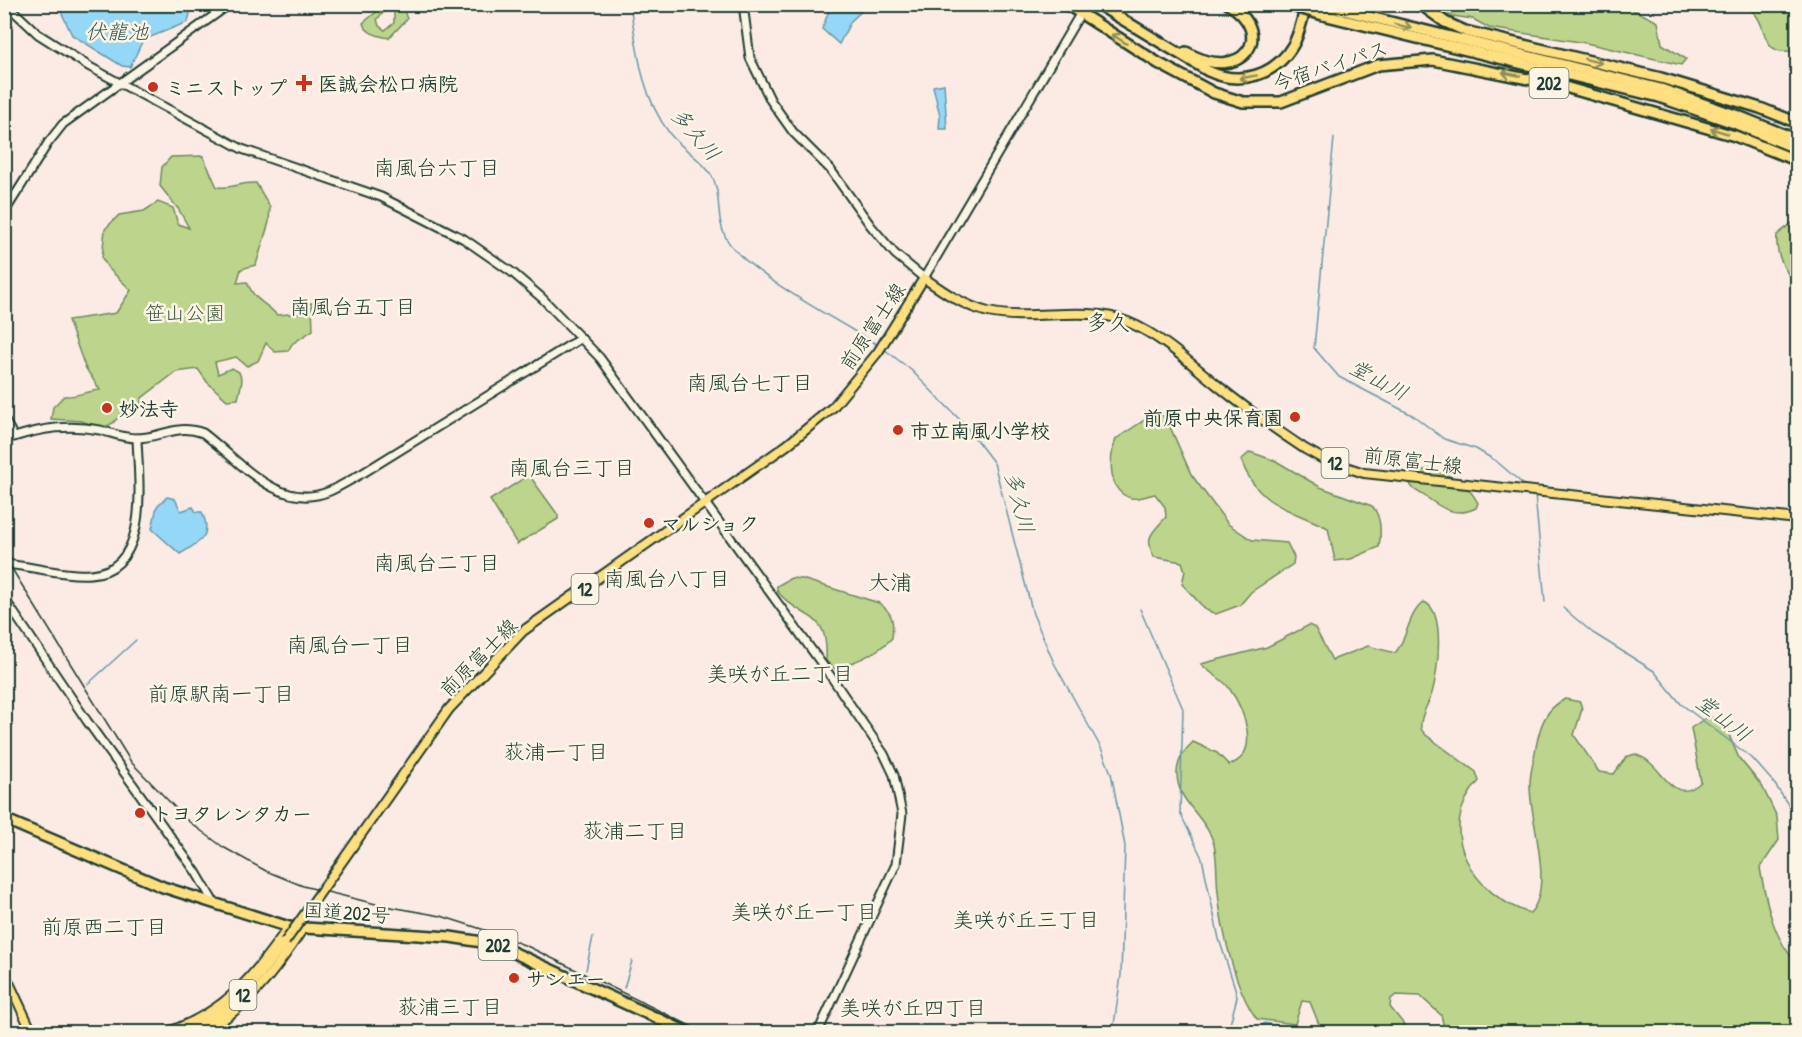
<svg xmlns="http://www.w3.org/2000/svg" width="1802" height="1037" font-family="'Patrick Hand','Klee One',sans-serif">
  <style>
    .green { fill: #bcd48b; stroke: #6e8860; stroke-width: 1.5 }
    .water { fill: #95d7f6; stroke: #6699a8; stroke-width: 1.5 }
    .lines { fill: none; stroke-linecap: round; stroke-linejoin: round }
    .stream { stroke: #6699a8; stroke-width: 1.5 }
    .secondary-casing { stroke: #1f3d34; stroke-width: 11 }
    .primary-casing { stroke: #1f3d34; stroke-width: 12 }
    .highway-casing { stroke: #1f3d34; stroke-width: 14 }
    .secondary { stroke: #fcf5e5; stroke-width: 7 }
    .primary { stroke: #ffdf80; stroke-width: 8 }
    .highway { stroke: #ffdf80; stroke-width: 9 }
    .rail { stroke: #1f3d34; stroke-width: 1.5 }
    .primary-bridge-casing { stroke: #1f3d34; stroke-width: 12; stroke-linecap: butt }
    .highway-bridge-casing { stroke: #1f3d34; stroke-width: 14; stroke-linecap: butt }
    .primary-bridge { stroke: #ffdf80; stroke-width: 8 }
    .highway-bridge { stroke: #ffdf80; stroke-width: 9 }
    .oneway { stroke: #8f8e5a }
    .poi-dot { fill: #c8321e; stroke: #fcf5e5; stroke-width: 2 }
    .labels { text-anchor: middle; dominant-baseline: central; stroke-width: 5; stroke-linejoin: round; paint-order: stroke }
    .shield { fill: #fcf5e5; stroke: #617469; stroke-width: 1.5 }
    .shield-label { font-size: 18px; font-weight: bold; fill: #1f3d34 }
    .street-label { font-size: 20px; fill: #1f3d34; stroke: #fcf5e5 }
    .poi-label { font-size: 20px; font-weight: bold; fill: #1f3d34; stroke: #fcf5e5; text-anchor: start }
    .park-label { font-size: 20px; fill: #3e5b45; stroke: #fcf5e5 }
    .water-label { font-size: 21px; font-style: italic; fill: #375c5b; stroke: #fcf5e5 }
    .neighbourhood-label { font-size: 21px; fill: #1f3d34; stroke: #fcf5e5 }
    .quarter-label { font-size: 22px; fill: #1f3d34; stroke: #fcf5e5 }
  </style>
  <rect width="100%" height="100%" fill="#fcebe4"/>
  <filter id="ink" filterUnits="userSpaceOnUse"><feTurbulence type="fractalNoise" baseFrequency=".0167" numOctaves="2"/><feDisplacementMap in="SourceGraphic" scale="12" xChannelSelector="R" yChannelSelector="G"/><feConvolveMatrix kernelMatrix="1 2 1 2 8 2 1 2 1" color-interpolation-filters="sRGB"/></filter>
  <g filter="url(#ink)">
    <g class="green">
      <path d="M 386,4 L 391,5 L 377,19 L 379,26 L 385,30 L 394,23 L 394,6 L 402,5 L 407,19 L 389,38 C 380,36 366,34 363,23 Z"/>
      <path d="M 1376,5 L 1624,5 L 1658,22 L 1662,44 L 1686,59 L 1681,65 L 1586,43 L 1489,28 L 1473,19 Z"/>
      <path d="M 1715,5 L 1797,5 L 1797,50 C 1756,59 1771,22 1749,9 C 1740,4 1726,6 1715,5 Z"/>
      <path d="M 203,156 L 217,187 C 231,189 241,182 256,183 L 270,207 L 269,222 L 256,265 L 241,269 L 237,283 L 247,282 C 255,302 264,301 277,315 L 302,313 L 301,304 L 312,303 L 313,330 L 292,344 L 288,351 L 275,352 L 266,343 L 258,361 L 247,366 L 236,357 L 215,362 L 218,374 L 232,368 L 239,372 L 242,381 L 238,399 L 227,400 L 207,382 L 198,369 L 176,372 L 142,398 L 140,407 L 129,406 L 113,423 L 103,428 L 81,421 L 51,419 L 53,407 L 64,396 C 76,397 87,391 100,390 L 85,367 L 68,320 L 116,313 L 131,290 L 108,268 L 102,258 L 105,229 L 119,215 L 144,211 L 158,202 L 173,208 L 178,224 L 189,228 L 179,210 L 160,186 L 162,167 L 171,157 Z"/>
      <path d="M 1797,219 L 1797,286 C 1785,272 1775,254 1777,235 Z"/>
      <path d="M 1158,411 L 1167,420 L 1191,474 L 1228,524 L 1252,540 L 1287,543 L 1294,557 L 1293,564 L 1251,592 L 1240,605 L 1216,614 L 1206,610 L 1182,584 L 1185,571 L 1182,562 L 1154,557 C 1144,536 1152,533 1166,517 L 1165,507 L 1155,494 C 1148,495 1138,500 1131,498 C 1107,492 1109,457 1116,439 Z"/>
      <path d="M 1250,452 L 1276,461 L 1320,487 L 1372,506 C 1382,516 1381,534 1379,547 L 1351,559 L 1335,561 L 1328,528 C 1288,508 1258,507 1241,460 Z"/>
      <path d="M 1429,469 C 1451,475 1467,482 1478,503 L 1476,508 C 1456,518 1441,508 1426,497 C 1418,491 1412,491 1409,481 L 1420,471 Z"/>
      <path d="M 529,475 L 558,515 L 558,519 L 517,544 L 490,500 Z"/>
      <path d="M 791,578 L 802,579 L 879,603 C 893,613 894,621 892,638 C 877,654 855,662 835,669 L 826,661 C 829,608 803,623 777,591 L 777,586 Z"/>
      <path d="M 1424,602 C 1446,610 1438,673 1432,693 C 1429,703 1422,712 1421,723 C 1420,729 1422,731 1426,735 L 1476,772 L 1479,781 C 1433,830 1473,896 1530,913 C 1555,886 1529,819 1530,784 C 1530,772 1534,759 1536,747 C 1540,726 1545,709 1565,699 L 1580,702 L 1582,709 L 1574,735 L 1599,772 L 1614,774 L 1626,757 L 1635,754 C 1639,756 1645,758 1648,761 C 1664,772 1675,806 1701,782 L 1691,728 L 1707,717 L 1722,719 L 1739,758 L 1762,786 L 1777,817 L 1779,840 L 1760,868 C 1766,901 1773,939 1797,963 L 1797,985 L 1795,988 L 1797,997 L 1797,1032 L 1445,1032 L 1441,1015 L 1420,996 L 1396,995 L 1391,999 L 1390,1007 L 1407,1028 L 1407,1032 L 1322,1032 L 1310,1002 L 1302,1001 L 1295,1024 L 1257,1019 C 1235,991 1221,927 1218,892 C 1216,876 1218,857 1213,841 C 1205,816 1177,802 1177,774 C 1177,761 1184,750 1193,742 L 1217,753 L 1229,765 C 1262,754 1244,709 1229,688 C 1223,679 1209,673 1201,664 L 1267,647 L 1309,625 L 1315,628 L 1332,660 L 1368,646 L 1395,653 C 1408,638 1408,613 1424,602 Z"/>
      <path d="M 4,759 L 10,765 L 6,790 L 12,817 L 5,814 Z"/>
    </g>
    <g class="water">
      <path d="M 168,4 L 173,8 L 186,5 L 190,14 L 188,22 L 143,40 L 130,67 L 122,66 L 72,35 L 58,5 Z"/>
      <path d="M 831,5 L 868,5 L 851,21 L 839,44 L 822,29 Z"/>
      <path d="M 944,84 L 947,129 L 939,129 L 940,116 L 933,86 Z"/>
      <path d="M 167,497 L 175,499 L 181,511 L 193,507 L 196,512 L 202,512 C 213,537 200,542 180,554 L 152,529 L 157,506 Z"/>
      <path d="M 1264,1023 L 1289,1028 L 1291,1032 L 1257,1032 Z"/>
    </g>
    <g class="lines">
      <g class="stream">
        <path d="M 630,4 C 637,50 641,96 670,134 C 682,149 702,159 712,176 C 722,195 715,217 726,238 C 742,270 843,324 878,345"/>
        <path d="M 1334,138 L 1314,348 L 1339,377 L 1414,416 L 1444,439 L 1476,449 L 1496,461 L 1523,484"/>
        <path d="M 884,349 L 911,370 L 964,424 L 994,463 L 1033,614 L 1054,663 L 1101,748 L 1111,773 L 1125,846 L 1121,975 L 1113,1032"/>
        <path d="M 1535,495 L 1545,602"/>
        <path d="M 1563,608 L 1593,633 L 1654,671 L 1681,704 L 1752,758 L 1774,783 L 1798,820"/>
        <path d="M 1140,609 L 1183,709 L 1180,813 L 1202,858 L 1219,939 L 1235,988 L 1237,997 L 1228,1032"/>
        <path d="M 88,684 L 136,640"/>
        <path d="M 586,970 L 593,937"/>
        <path d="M 624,988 L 632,961"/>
        <path d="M 648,1019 L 673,1032"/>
      </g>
      <g class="secondary-casing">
        <g id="secondary">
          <path d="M 6,4 L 38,34 L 90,67 L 242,149 L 381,197 L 464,239 L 513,273 L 542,298 L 600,358 L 832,678 L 884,754 L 894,775 L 902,814 L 896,864 L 818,1032"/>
          <path d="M 743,4 L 750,58 L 771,101 L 793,132 L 830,169 L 871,226 L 895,254 L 924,278 L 1086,4"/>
          <path d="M 4,213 L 48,143 L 63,124 L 230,4"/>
          <path d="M 4,419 L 14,437 C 43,428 69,424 100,430 C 112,433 123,438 136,438 C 162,438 175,423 203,433 C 239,460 279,513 330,491 C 341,486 352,479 363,473 L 581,338"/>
          <path d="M 4,564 C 32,566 63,576 91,574 C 152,570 138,478 137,438"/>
          <path d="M 4,598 L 87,721 L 196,872 L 213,901"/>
        </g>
      </g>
      <g class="primary-casing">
        <g id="primary">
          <path d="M 336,870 L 449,709 L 523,631 L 787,445 L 833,407 L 878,352 L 924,278 C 944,292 964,306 988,312 C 1034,322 1084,304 1128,322 C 1160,335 1190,363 1217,385 C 1245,408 1275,429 1305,449 L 1325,460 L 1364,473 L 1798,519"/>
          <path d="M 4,972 L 32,1032"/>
          <path d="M 168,1032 C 229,1010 252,977 289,927"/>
          <path d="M 186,1032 C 231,1014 257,980 285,942"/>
          <path d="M 203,1032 C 248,1008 276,970 303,928"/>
        </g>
      </g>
      <g class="highway-casing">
        <g id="highway">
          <path d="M 1066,4 L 1158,63 L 1214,93 L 1243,102 L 1281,102 L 1378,65 L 1433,60 L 1558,85 L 1735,136 L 1798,161"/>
          <path d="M 1097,4 L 1208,71 C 1240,86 1275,76 1293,45 C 1300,33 1302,18 1307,4"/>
          <path d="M 1318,4 L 1661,89 L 1738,116 L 1798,140"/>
          <path d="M 1420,4 L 1445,22 L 1465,31 L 1661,78 L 1760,108 L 1798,123"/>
          <path d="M 1323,15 L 1659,97 L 1734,123 L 1798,149"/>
          <path d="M 1186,52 C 1242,85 1278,34 1228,4"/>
          <path d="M 4,819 L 163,887 L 289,927 L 450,937 L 495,944 L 687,1032"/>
        </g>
      </g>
      <use href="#secondary" class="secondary"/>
      <use href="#primary" class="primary"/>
      <use href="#highway" class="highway"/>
      <path class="rail" d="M 4,556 L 131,762 L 188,821 L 223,847 L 266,871 L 303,886 L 380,905 L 441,916 L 494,933 L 529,947 L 703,1032"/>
      <g class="primary-bridge-casing">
        <path id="primary-bridge" d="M 285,942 L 336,870"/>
      </g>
      <g class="highway-bridge-casing">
        <path id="highway-bridge" d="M 1295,7 L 1323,15"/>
      </g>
      <use href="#primary-bridge" class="primary-bridge"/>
      <use href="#highway-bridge" class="highway-bridge"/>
    </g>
    <defs><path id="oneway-shaft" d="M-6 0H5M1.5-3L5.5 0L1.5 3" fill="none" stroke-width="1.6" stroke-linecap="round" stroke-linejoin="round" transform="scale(1.5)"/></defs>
    <g class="oneway">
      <use href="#oneway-shaft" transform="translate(1403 26) rotate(14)"/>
      <use href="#oneway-shaft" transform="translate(1119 39) rotate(-148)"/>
      <use href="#oneway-shaft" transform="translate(1593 61) rotate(14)"/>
      <use href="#oneway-shaft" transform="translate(1511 74) rotate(-169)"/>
      <use href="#oneway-shaft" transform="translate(1248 77) rotate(170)"/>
      <use href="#oneway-shaft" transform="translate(1719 131) rotate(-164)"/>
    </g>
  </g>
  <g class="poi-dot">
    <path d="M301 74h6v6h6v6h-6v6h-6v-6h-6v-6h6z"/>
    <circle cx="153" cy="87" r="6"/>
    <circle cx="107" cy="408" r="6"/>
    <circle cx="1295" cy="417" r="6"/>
    <circle cx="898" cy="430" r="6"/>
    <circle cx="649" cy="523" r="6"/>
    <circle cx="140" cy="813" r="6"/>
    <circle cx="514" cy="978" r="6"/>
  </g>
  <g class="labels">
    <g class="shield">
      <rect x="1529.5" y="68" width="39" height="30" rx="4.5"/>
      <rect x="1321.5" y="448" width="27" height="30" rx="4.5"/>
      <rect x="571.5" y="574" width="27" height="30" rx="4.5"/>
      <rect x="478.5" y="930" width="39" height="30" rx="4.5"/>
      <rect x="229.5" y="980" width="27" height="30" rx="4.5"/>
    </g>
    <g class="shield-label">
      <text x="1549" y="83">202</text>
      <text x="1335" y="463">12</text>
      <text x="585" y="589">12</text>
      <text x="498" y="945">202</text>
      <text x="243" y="995">12</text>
    </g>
    <g class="street-label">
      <text transform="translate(1330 65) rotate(-18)">今宿バイパス</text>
      <text transform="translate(872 326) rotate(-56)">前原富士線</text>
      <text transform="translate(1413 460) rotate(7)">前原富士線</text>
      <text transform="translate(478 657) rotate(-45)">前原富士線</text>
      <text transform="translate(347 912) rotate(4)">国道202号</text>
    </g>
    <g class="poi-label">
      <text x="318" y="83">医誠会松口病院</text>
      <text x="165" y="87">ミニストップ</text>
      <text x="119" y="408">妙法寺</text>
      <text x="1283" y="417" text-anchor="end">前原中央保育園</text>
      <text x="910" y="430">市立南風小学校</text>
      <text x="661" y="523">マルショク</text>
      <text x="152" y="813">トヨタレンタカー</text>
      <text x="526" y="978">サンエー</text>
    </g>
    <g class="park-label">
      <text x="185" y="312">笹山公園</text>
    </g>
    <g class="water-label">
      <text x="117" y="31">伏龍池</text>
      <text transform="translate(696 134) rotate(49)">多久川</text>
      <text transform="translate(1379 380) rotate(28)">堂山川</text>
      <text transform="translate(1020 502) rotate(76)">多久川</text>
      <text transform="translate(1724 718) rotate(37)">堂山川</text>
    </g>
    <g class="neighbourhood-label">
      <text x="437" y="167">南風台六丁目</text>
      <text x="353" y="306">南風台五丁目</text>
      <text x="750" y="382">南風台七丁目</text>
      <text x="572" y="467">南風台三丁目</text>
      <text x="437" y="562">南風台二丁目</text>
      <text x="667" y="578">南風台八丁目</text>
      <text x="350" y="644">南風台一丁目</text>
      <text x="780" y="673">美咲が丘二丁目</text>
      <text x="221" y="693">前原駅南一丁目</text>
      <text x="556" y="751">荻浦一丁目</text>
      <text x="635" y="830">荻浦二丁目</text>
      <text x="804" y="911">美咲が丘一丁目</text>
      <text x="1026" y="919">美咲が丘三丁目</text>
      <text x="104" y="926">前原西二丁目</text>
      <text x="450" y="1006">荻浦三丁目</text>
      <text x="913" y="1007">美咲が丘四丁目</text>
    </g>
    <g class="quarter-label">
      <text x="1108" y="322">多久</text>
      <text x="890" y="582">大浦</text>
    </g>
  </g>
  <rect width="1802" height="1037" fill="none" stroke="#fcf5e5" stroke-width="24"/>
  <rect x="12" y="12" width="1778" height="1013" fill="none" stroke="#1f3d34" stroke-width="2" filter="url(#ink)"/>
</svg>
